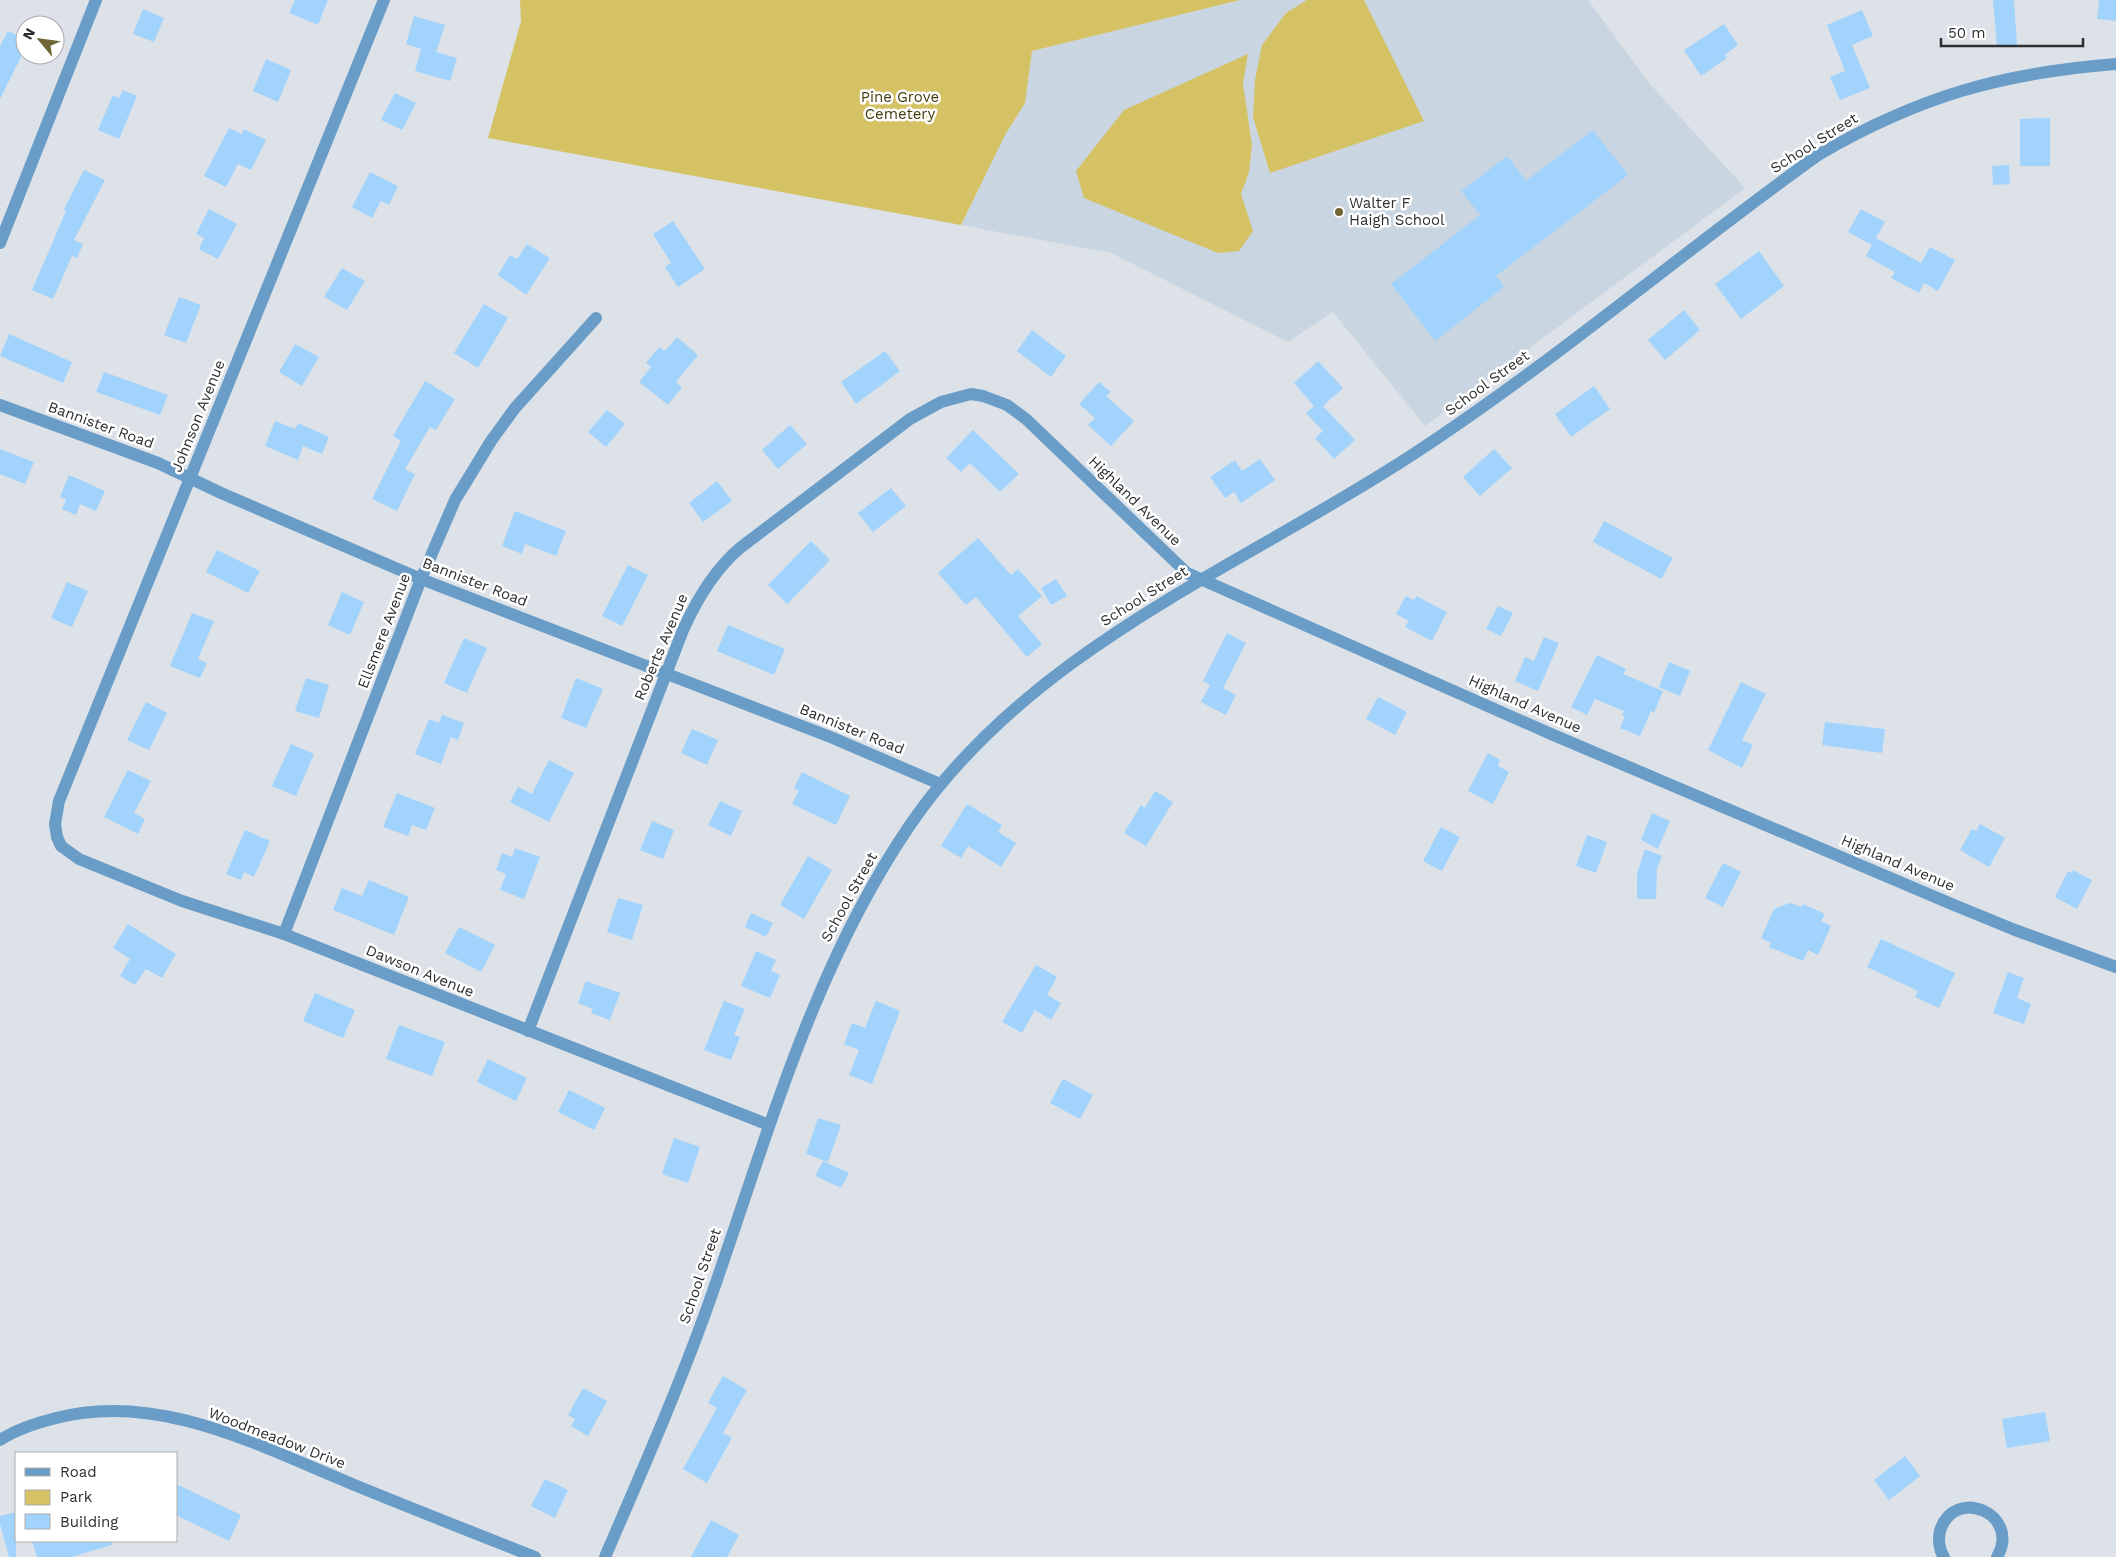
<svg xmlns="http://www.w3.org/2000/svg" width="2116" height="1557" font-family="'Work Sans',sans-serif">
  <style>
    .built { fill: #c9d5e0 }
    .green { fill: #d4c264 }
    .building { fill: #a2d3fc }
    .lines { fill: none; stroke-linecap: round; stroke-linejoin: round }
    .minor { stroke: #699dc8; stroke-width: 12 }
    .tertiary { stroke: #699dc8; stroke-width: 12 }
    .poi-dot { fill: #716734; stroke: #fff; stroke-width: 2 }
    .labels { text-anchor: middle; dominant-baseline: central; stroke-width: 5; stroke-linejoin: round; paint-order: stroke }
    .park-label { font-size: 15px; fill: #453d0f; stroke: #fff }
    .street-label { font-size: 15px; fill: #2d2f31; stroke: #fff }
    .poi-label { font-size: 15px; fill: #2d2f31; stroke: #fff; text-anchor: start }
  </style>
  <rect width="100%" height="100%" fill="#dce2e8"/>
  <path class="built" d="M 1240,0 L 1588,0 L 1650,84 L 1745,188 L 1425,426 L 1333,312 L 1288,342 L 1111,253 L 961,225 L 1005,135 L 1025,103 L 1032,51 Z"/>
  <g class="green">
    <path d="M 520,0 L 1240,0 L 1032,51 L 1025,103 L 1005,135 L 961,225 L 488,138 L 521,21 Z"/>
    <path d="M 1307,0 L 1364,0 L 1424,121 L 1270,173 L 1253,117 L 1255,80 L 1262,45 L 1286,13 Z"/>
    <path d="M 1248,54 L 1243,84 L 1252,145 L 1249,172 L 1241,194 L 1253,231 L 1239,251 L 1218,253 L 1084,198 L 1076,171 L 1124,110 Z"/>
  </g>
  <g class="building">
    <path d="M 295,0 L 328,0 L 318,25 L 289,13 Z"/>
    <path d="M 1993,0 L 2014,0 L 2017,45 L 1997,46 Z"/>
    <path d="M 2099,0 L 2116,0 L 2116,21 L 2097,19 Z"/>
    <path d="M 143,9 L 164,18 L 154,42 L 133,34 Z"/>
    <path d="M 1862,10 L 1873,36 L 1852,45 L 1870,88 L 1840,100 L 1830,77 L 1845,71 L 1827,25 Z"/>
    <path d="M 414,16 L 445,25 L 436,52 L 457,58 L 450,81 L 415,71 L 421,49 L 406,44 Z"/>
    <path d="M 1724,24 L 1738,45 L 1725,55 L 1727,58 L 1701,76 L 1684,50 Z"/>
    <path d="M 8,31 L 25,39 L 25,49 L 0,99 L 0,46 Z"/>
    <path d="M 266,59 L 291,70 L 278,102 L 253,91 Z"/>
    <path d="M 123,90 L 137,96 L 119,139 L 98,130 L 113,95 L 119,98 Z"/>
    <path d="M 395,93 L 416,103 L 402,130 L 381,120 Z"/>
    <path d="M 2050,118 L 2050,166 L 2020,166 L 2020,119 Z"/>
    <path d="M 229,128 L 242,134 L 244,129 L 266,140 L 251,170 L 238,164 L 226,187 L 204,176 Z"/>
    <path d="M 1593,130 L 1628,175 L 1496,276 L 1504,287 L 1435,341 L 1391,284 L 1480,215 L 1461,191 L 1507,156 L 1526,181 Z"/>
    <path d="M 2009,165 L 2010,184 L 1993,185 L 1992,166 Z"/>
    <path d="M 84,170 L 105,180 L 74,240 L 83,244 L 77,258 L 72,256 L 53,299 L 32,290 L 66,211 L 64,209 Z"/>
    <path d="M 370,172 L 398,186 L 389,205 L 381,201 L 372,218 L 352,207 Z"/>
    <path d="M 209,209 L 237,224 L 218,259 L 199,249 L 204,238 L 196,234 Z"/>
    <path d="M 1861,209 L 1885,222 L 1876,238 L 1921,263 L 1930,247 L 1955,260 L 1938,291 L 1924,283 L 1919,293 L 1891,278 L 1895,272 L 1866,256 L 1872,245 L 1848,232 Z"/>
    <path d="M 673,221 L 705,269 L 678,287 L 665,267 L 671,263 L 653,234 Z"/>
    <path d="M 527,244 L 550,258 L 526,295 L 498,275 L 510,255 L 517,259 Z"/>
    <path d="M 1759,251 L 1784,286 L 1741,319 L 1715,284 Z"/>
    <path d="M 342,268 L 365,281 L 347,310 L 324,297 Z"/>
    <path d="M 179,297 L 201,305 L 186,343 L 164,335 Z"/>
    <path d="M 484,304 L 508,318 L 478,368 L 454,353 Z"/>
    <path d="M 1684,310 L 1700,330 L 1665,360 L 1648,340 Z"/>
    <path d="M 1032,330 L 1066,356 L 1051,377 L 1017,351 Z"/>
    <path d="M 9,334 L 72,362 L 63,383 L 0,356 Z"/>
    <path d="M 677,337 L 698,355 L 676,382 L 682,387 L 668,405 L 639,382 L 651,367 L 646,363 L 659,347 L 665,351 Z"/>
    <path d="M 295,344 L 319,357 L 302,386 L 279,372 Z"/>
    <path d="M 885,351 L 900,371 L 856,404 L 841,382 Z"/>
    <path d="M 1318,361 L 1343,388 L 1323,406 L 1355,440 L 1334,459 L 1315,438 L 1323,431 L 1306,413 L 1314,406 L 1294,383 Z"/>
    <path d="M 104,372 L 168,395 L 160,415 L 96,392 Z"/>
    <path d="M 425,381 L 455,399 L 436,430 L 430,427 L 405,469 L 415,474 L 397,511 L 372,499 L 401,441 L 393,436 Z"/>
    <path d="M 1099,382 L 1111,392 L 1106,396 L 1134,421 L 1111,446 L 1088,425 L 1095,418 L 1079,404 Z"/>
    <path d="M 1594,386 L 1610,409 L 1571,437 L 1555,414 Z"/>
    <path d="M 607,410 L 625,424 L 606,447 L 588,432 Z"/>
    <path d="M 275,421 L 295,429 L 298,423 L 329,437 L 322,454 L 303,446 L 298,460 L 265,446 Z"/>
    <path d="M 790,425 L 807,444 L 778,469 L 762,450 Z"/>
    <path d="M 973,430 L 1019,474 L 1000,492 L 970,463 L 961,472 L 946,458 Z"/>
    <path d="M 0,449 L 34,462 L 25,484 L 0,474 Z"/>
    <path d="M 1494,449 L 1512,468 L 1480,496 L 1463,477 Z"/>
    <path d="M 1260,459 L 1275,480 L 1241,503 L 1234,492 L 1225,498 L 1210,477 L 1235,460 L 1242,471 Z"/>
    <path d="M 69,475 L 105,491 L 96,511 L 80,504 L 76,515 L 62,509 L 66,500 L 60,497 Z"/>
    <path d="M 717,481 L 732,501 L 703,522 L 689,503 Z"/>
    <path d="M 891,488 L 906,506 L 873,532 L 858,513 Z"/>
    <path d="M 515,511 L 566,531 L 556,556 L 525,544 L 522,554 L 502,546 Z"/>
    <path d="M 1604,521 L 1673,558 L 1661,579 L 1593,542 Z"/>
    <path d="M 978,538 L 1011,575 L 1018,569 L 1042,596 L 1018,616 L 1042,644 L 1027,657 L 976,597 L 966,605 L 938,573 Z"/>
    <path d="M 811,541 L 830,560 L 787,604 L 768,585 Z"/>
    <path d="M 217,550 L 260,571 L 248,593 L 206,572 Z"/>
    <path d="M 628,565 L 648,575 L 622,626 L 602,616 Z"/>
    <path d="M 1056,579 L 1067,596 L 1051,605 L 1041,588 Z"/>
    <path d="M 67,582 L 88,591 L 72,627 L 51,618 Z"/>
    <path d="M 342,592 L 364,602 L 350,635 L 328,625 Z"/>
    <path d="M 1406,596 L 1414,600 L 1416,596 L 1447,612 L 1432,641 L 1405,627 L 1409,621 L 1396,614 Z"/>
    <path d="M 1498,606 L 1513,613 L 1501,636 L 1486,629 Z"/>
    <path d="M 192,613 L 214,621 L 198,659 L 207,663 L 200,678 L 170,666 Z"/>
    <path d="M 728,625 L 785,649 L 774,675 L 717,651 Z"/>
    <path d="M 1227,633 L 1246,643 L 1223,688 L 1236,695 L 1226,715 L 1201,702 L 1210,685 L 1203,681 Z"/>
    <path d="M 1544,637 L 1559,643 L 1538,691 L 1515,681 L 1525,657 L 1534,661 Z"/>
    <path d="M 464,638 L 487,648 L 467,693 L 444,683 Z"/>
    <path d="M 1597,655 L 1626,669 L 1623,674 L 1663,691 L 1654,713 L 1651,711 L 1640,736 L 1620,728 L 1625,716 L 1622,715 L 1624,711 L 1595,699 L 1587,715 L 1571,707 Z"/>
    <path d="M 1669,662 L 1690,671 L 1680,696 L 1659,687 Z"/>
    <path d="M 306,678 L 329,685 L 319,718 L 295,711 Z"/>
    <path d="M 576,678 L 603,689 L 586,728 L 561,718 Z"/>
    <path d="M 1741,682 L 1766,694 L 1742,740 L 1753,745 L 1742,768 L 1708,750 Z"/>
    <path d="M 1378,697 L 1407,712 L 1395,735 L 1366,719 Z"/>
    <path d="M 146,702 L 167,713 L 149,750 L 127,740 Z"/>
    <path d="M 442,715 L 464,723 L 458,740 L 451,737 L 441,764 L 415,754 L 429,719 L 439,723 Z"/>
    <path d="M 1825,722 L 1885,729 L 1882,753 L 1822,745 Z"/>
    <path d="M 692,729 L 718,740 L 707,765 L 681,753 Z"/>
    <path d="M 291,744 L 314,754 L 296,796 L 272,786 Z"/>
    <path d="M 1488,753 L 1500,760 L 1498,766 L 1509,772 L 1493,804 L 1468,791 Z"/>
    <path d="M 549,760 L 574,773 L 549,822 L 510,802 L 518,787 L 532,794 Z"/>
    <path d="M 128,770 L 151,781 L 134,813 L 145,819 L 138,834 L 104,817 Z"/>
    <path d="M 802,772 L 850,796 L 836,825 L 792,804 L 799,791 L 794,788 Z"/>
    <path d="M 1155,791 L 1173,802 L 1146,846 L 1124,833 L 1141,805 L 1145,808 Z"/>
    <path d="M 397,793 L 435,808 L 426,830 L 412,825 L 408,836 L 383,827 Z"/>
    <path d="M 720,801 L 742,811 L 731,836 L 708,825 Z"/>
    <path d="M 967,804 L 1002,825 L 998,832 L 1016,843 L 1001,867 L 968,846 L 961,858 L 941,846 Z"/>
    <path d="M 1652,813 L 1670,821 L 1658,849 L 1641,840 Z"/>
    <path d="M 652,821 L 674,830 L 663,859 L 640,850 Z"/>
    <path d="M 1980,824 L 2005,838 L 1989,867 L 1960,850 L 1972,829 L 1976,831 Z"/>
    <path d="M 1441,827 L 1460,837 L 1442,871 L 1423,861 Z"/>
    <path d="M 245,830 L 270,841 L 254,877 L 244,872 L 241,880 L 226,874 Z"/>
    <path d="M 1587,835 L 1607,842 L 1596,873 L 1576,866 Z"/>
    <path d="M 515,848 L 540,857 L 524,899 L 500,890 L 506,874 L 496,870 L 502,853 L 512,857 Z"/>
    <path d="M 1645,849 L 1662,856 L 1657,868 L 1656,899 L 1637,899 L 1637,874 Z"/>
    <path d="M 808,856 L 832,870 L 804,919 L 780,905 Z"/>
    <path d="M 1723,863 L 1741,872 L 1723,907 L 1705,898 Z"/>
    <path d="M 2073,870 L 2092,880 L 2077,909 L 2055,897 L 2068,871 L 2072,873 Z"/>
    <path d="M 369,880 L 409,897 L 394,935 L 333,910 L 342,888 L 362,896 Z"/>
    <path d="M 618,898 L 643,905 L 632,940 L 607,932 Z"/>
    <path d="M 1790,903 L 1802,907 L 1803,904 L 1825,914 L 1821,921 L 1831,926 L 1818,955 L 1808,950 L 1803,961 L 1769,947 L 1771,943 L 1761,938 L 1774,909 Z"/>
    <path d="M 751,913 L 773,923 L 766,937 L 745,927 Z"/>
    <path d="M 128,924 L 176,954 L 162,978 L 146,969 L 135,985 L 120,976 L 130,959 L 113,948 Z"/>
    <path d="M 459,927 L 495,945 L 481,972 L 445,953 Z"/>
    <path d="M 1881,939 L 1955,973 L 1939,1008 L 1915,997 L 1918,991 L 1867,967 Z"/>
    <path d="M 756,951 L 776,960 L 771,971 L 780,975 L 770,998 L 741,986 Z"/>
    <path d="M 1036,965 L 1057,977 L 1047,995 L 1061,1003 L 1051,1020 L 1035,1010 L 1022,1033 L 1002,1022 Z"/>
    <path d="M 2008,972 L 2024,978 L 2017,998 L 2031,1004 L 2024,1024 L 1993,1013 Z"/>
    <path d="M 586,981 L 620,993 L 610,1020 L 591,1013 L 593,1009 L 578,1003 Z"/>
    <path d="M 315,993 L 355,1010 L 343,1038 L 303,1021 Z"/>
    <path d="M 724,1001 L 745,1009 L 734,1035 L 740,1037 L 731,1060 L 704,1050 Z"/>
    <path d="M 876,1001 L 900,1011 L 872,1084 L 849,1075 L 859,1050 L 844,1044 L 852,1023 L 865,1028 Z"/>
    <path d="M 399,1025 L 445,1042 L 432,1076 L 386,1059 Z"/>
    <path d="M 488,1059 L 527,1078 L 516,1101 L 477,1082 Z"/>
    <path d="M 1063,1079 L 1093,1095 L 1080,1119 L 1050,1103 Z"/>
    <path d="M 569,1090 L 605,1108 L 594,1130 L 558,1112 Z"/>
    <path d="M 818,1118 L 841,1125 L 828,1162 L 806,1154 Z"/>
    <path d="M 674,1138 L 700,1147 L 688,1183 L 662,1174 Z"/>
    <path d="M 823,1161 L 849,1173 L 841,1188 L 815,1176 Z"/>
    <path d="M 723,1376 L 747,1390 L 723,1433 L 732,1438 L 707,1483 L 683,1469 L 717,1408 L 708,1403 Z"/>
    <path d="M 583,1388 L 607,1401 L 588,1436 L 571,1426 L 575,1419 L 568,1415 Z"/>
    <path d="M 2045,1412 L 2050,1441 L 2007,1448 L 2002,1419 Z"/>
    <path d="M 1905,1456 L 1920,1476 L 1889,1500 L 1874,1480 Z"/>
    <path d="M 545,1479 L 568,1490 L 555,1518 L 531,1506 Z"/>
    <path d="M 176,1484 L 241,1515 L 229,1541 L 176,1515 Z"/>
    <path d="M 16,1512 L 16,1557 L 9,1557 L 0,1524 L 0,1516 Z"/>
    <path d="M 711,1520 L 739,1535 L 727,1557 L 691,1557 Z"/>
    <path d="M 32,1541 L 112,1541 L 112,1545 L 71,1557 L 37,1557 Z"/>
  </g>
  <g class="lines">
    <g class="minor">
      <path d="M 384,0 L 59,801 L 55,824 L 57,837 L 61,846 L 79,859 L 182,901 L 284,934 L 769,1125"/>
      <path d="M 0,243 L 96,0"/>
      <path d="M 0,405 L 158,463 L 221,493 L 421,579 L 833,738 L 940,784"/>
      <path d="M 284,934 L 421,579 L 455,500 L 491,441 L 515,408 L 596,318"/>
      <path d="M 528,1031 L 683,630 C 697,599 714,570 740,548 L 910,419 L 941,402 L 971,394 L 983,396 L 1007,405 L 1026,419 L 1187,573 L 1551,734 L 1954,905 L 2015,930 L 2116,967"/>
      <path d="M 0,1440 C 17,1429 36,1423 56,1418 C 159,1391 259,1446 352,1484 C 413,1509 474,1533 535,1557"/>
      <path d="M 1944,1557 C 1939,1550 1938,1539 1940,1531 C 1954,1485 2022,1514 1997,1557"/>
    </g>
    <path class="tertiary" d="M 605,1557 C 642,1471 680,1385 711,1297 C 768,1135 812,969 910,825 C 1031,648 1239,568 1412,455 C 1553,363 1681,253 1818,155 C 1918,97 2000,73 2116,64"/>
  </g>
  <circle class="poi-dot" cx="1339" cy="212" r="5"/>
  <g class="labels">
    <g class="park-label">
      <text x="900" y="97">Pine Grove<tspan x="900" dy="17">Cemetery</tspan></text>
    </g>
    <g class="street-label">
      <text transform="translate(1814 143) rotate(-32)">School Street</text>
      <text transform="translate(1487 383) rotate(-36)">School Street</text>
      <text transform="translate(198 416) rotate(-68)">Johnson Avenue</text>
      <text transform="translate(101 425) rotate(20)">Bannister Road</text>
      <text transform="translate(1135 501) rotate(44)">Highland Avenue</text>
      <text transform="translate(475 582) rotate(21)">Bannister Road</text>
      <text transform="translate(1144 596) rotate(-32)">School Street</text>
      <text transform="translate(384 631) rotate(-69)">Ellsmere Avenue</text>
      <text transform="translate(661 647) rotate(-67)">Roberts Avenue</text>
      <text transform="translate(1525 704) rotate(24)">Highland Avenue</text>
      <text transform="translate(852 729) rotate(22)">Bannister Road</text>
      <text transform="translate(1898 863) rotate(23)">Highland Avenue</text>
      <text transform="translate(849 897) rotate(-61)">School Street</text>
      <text transform="translate(420 971) rotate(22)">Dawson Avenue</text>
      <text transform="translate(700 1276) rotate(-71)">School Street</text>
      <text transform="translate(277 1438) rotate(21)">Woodmeadow Drive</text>
    </g>
    <g class="poi-label">
      <text x="1349" y="203">Walter F<tspan x="1349" dy="17">Haigh School</tspan></text>
    </g>
  </g>
  <rect x="15" y="1452" width="162" height="90" fill="#ffffff" stroke="#abacad"/>
  <rect x="25" y="1468" width="25" height="8" fill="#699dc8" stroke="#abacad"/>
  <text x="60" y="1477" font-size="15" fill="#2d2f31">Road</text>
  <rect x="25" y="1490" width="25" height="15" fill="#d4c264" stroke="#abacad"/>
  <text x="60" y="1502" font-size="15" fill="#2d2f31">Park</text>
  <rect x="25" y="1514" width="25" height="15" fill="#a2d3fc" stroke="#abacad"/>
  <text x="60" y="1527" font-size="15" fill="#2d2f31">Building</text>
  <g transform="translate(40 40) rotate(299)"><circle r="24" fill="#ffffff" stroke="#abacad"/>
  <path d="M0-4L9 19L0 12L-9 19Z" fill="#716734"/>
  <text y="-8" font-size="14" font-weight="bold" text-anchor="middle" fill="#2d2f31">N</text>
  </g>
  <path d="M1941 38v8h142v-8" fill="none" stroke="#2d2f31" stroke-width="2.5"/>
  <text x="1948" y="38" font-size="15" fill="#2d2f31" stroke="#ffffff" stroke-width="4" paint-order="stroke">50 m</text>
</svg>
